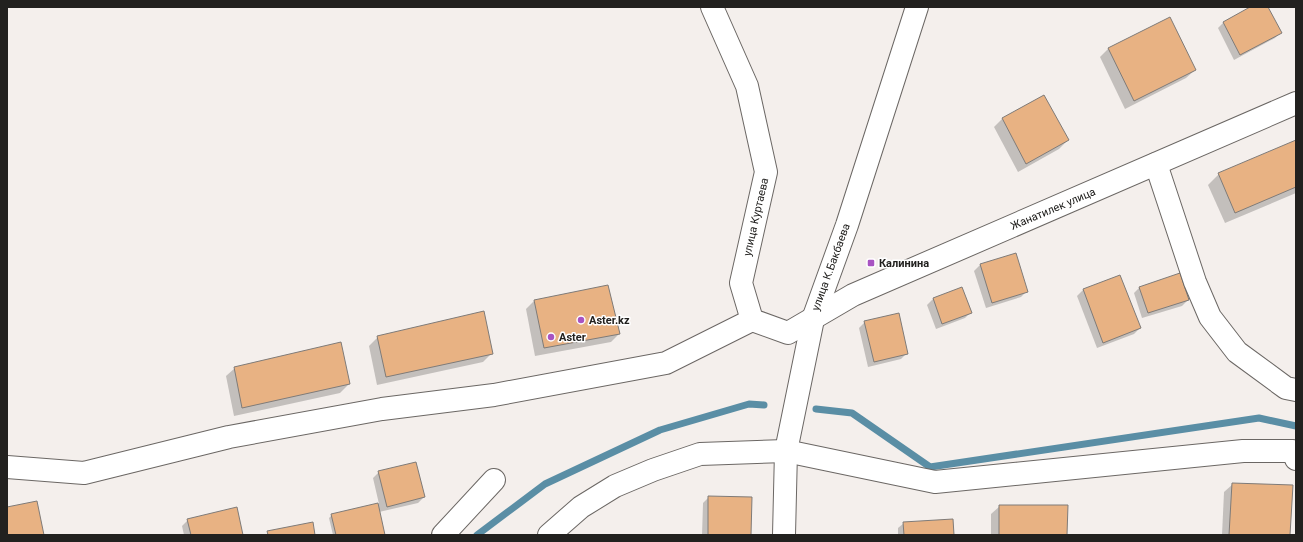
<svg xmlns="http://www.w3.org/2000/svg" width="1303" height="542" font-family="Roboto,sans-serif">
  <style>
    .shadow { fill: #0003 }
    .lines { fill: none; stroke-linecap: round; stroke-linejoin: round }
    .stream { stroke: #5a8ea5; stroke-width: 7 }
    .building { fill: #e8b283; stroke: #7f7b78 }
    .street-casing { stroke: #6b6764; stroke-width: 24 }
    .secondary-casing { stroke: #6b6764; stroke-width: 24 }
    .street { stroke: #fff; stroke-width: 22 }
    .secondary { stroke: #fff; stroke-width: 22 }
    .poi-dot { fill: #a853c2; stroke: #fff; stroke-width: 1.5 }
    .labels { text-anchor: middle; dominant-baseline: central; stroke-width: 3; stroke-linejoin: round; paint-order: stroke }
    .street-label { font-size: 11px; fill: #22211f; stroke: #fff }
    .poi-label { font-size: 11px; font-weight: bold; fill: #22211f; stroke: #fff; text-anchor: start }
  </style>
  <rect width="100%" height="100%" fill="#f4efec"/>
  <g class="shadow">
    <path d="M 1252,7 L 1267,7 L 1281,32 L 1275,38 L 1234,60 L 1218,28 L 1224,22 Z"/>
    <path d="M 1108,49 L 1195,70 L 1186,78 L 1125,109 L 1100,57 Z"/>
    <path d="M 1044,96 L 1068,140 L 1059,149 L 1018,172 L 994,127 L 1002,119 Z"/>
    <path d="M 1296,141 L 1296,193 L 1225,223 L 1208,185 L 1219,174 Z"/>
    <path d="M 980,265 L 1027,291 L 1021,297 L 986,308 L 974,271 Z"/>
    <path d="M 1120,276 L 1140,328 L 1134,334 L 1097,348 L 1077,296 L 1083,290 Z"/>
    <path d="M 1140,287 L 1188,300 L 1182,306 L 1142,318 L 1134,293 Z"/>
    <path d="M 962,288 L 971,312 L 965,318 L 936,329 L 927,305 L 933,299 Z"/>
    <path d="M 534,301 L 619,334 L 611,342 L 535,356 L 526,309 Z"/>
    <path d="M 865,322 L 907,353 L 901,359 L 868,367 L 859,328 Z"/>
    <path d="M 378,337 L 492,353 L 483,362 L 377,385 L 369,346 Z"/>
    <path d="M 235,368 L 349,384 L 340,393 L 234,416 L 226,376 Z"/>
    <path d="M 379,472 L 424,497 L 418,503 L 379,512 L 384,535 L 333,535 L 329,518 L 332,515 L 379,504 L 373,478 Z"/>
    <path d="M 1233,484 L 1289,535 L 1222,535 L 1224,492 Z"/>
    <path d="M 709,497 L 750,535 L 702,535 L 703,503 Z"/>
    <path d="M 1000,506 L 1066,535 L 991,535 L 991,514 Z"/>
    <path d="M 188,520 L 242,535 L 184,535 L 182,526 Z"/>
    <path d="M 904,523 L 953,535 L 898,535 L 898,528 Z"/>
  </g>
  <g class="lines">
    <g class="stream">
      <path d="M 816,409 L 852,413 L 930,467 L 1259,418 L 1296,426"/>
      <path d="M 477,535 L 545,484 L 660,430 L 749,404 L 764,405"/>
    </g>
  </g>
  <g class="building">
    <path d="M 1250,7 L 1268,7 L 1282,33 L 1240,55 L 1223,22 Z"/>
    <path d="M 1170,17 L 1196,70 L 1134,101 L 1108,48 Z"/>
    <path d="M 1044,95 L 1069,140 L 1026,164 L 1002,118 Z"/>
    <path d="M 1296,140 L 1296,187 L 1235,213 L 1218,173 Z"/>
    <path d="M 1016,253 L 1028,292 L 992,303 L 980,264 Z"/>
    <path d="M 1180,273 L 1189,300 L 1148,313 L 1139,287 Z"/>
    <path d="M 1120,275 L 1141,328 L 1103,343 L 1083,289 Z"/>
    <path d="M 608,285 L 620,334 L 544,348 L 534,300 Z"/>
    <path d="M 962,287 L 972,313 L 942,324 L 933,298 Z"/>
    <path d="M 484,311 L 493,354 L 386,377 L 377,336 Z"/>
    <path d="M 899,313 L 908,354 L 874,362 L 864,321 Z"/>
    <path d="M 341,342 L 350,384 L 242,408 L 234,367 Z"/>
    <path d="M 416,462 L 425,497 L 387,507 L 378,471 Z"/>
    <path d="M 1232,483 L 1293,485 L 1290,535 L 1229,535 Z"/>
    <path d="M 708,496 L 752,497 L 751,535 L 708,535 Z"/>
    <path d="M 37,501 L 44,535 L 7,535 L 7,507 Z"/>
    <path d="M 378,503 L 385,535 L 336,535 L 331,514 Z"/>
    <path d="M 999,505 L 1068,505 L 1067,535 L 999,535 Z"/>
    <path d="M 237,507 L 243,535 L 191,535 L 187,519 Z"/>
    <path d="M 953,519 L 954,535 L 904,535 L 903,522 Z"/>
    <path d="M 313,522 L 315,535 L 268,535 L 267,531 Z"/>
  </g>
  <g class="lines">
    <g class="street-casing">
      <g id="street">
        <path d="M 712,7 L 747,86 L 766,172 L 741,283 L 752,320 L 788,333 L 853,295 L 1296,103"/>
        <path d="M 1156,164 L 1195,282 L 1210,317 L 1237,352 L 1286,388 L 1296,390"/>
        <path d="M 7,467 L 84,473 L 229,437 L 382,409 L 494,395 L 666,363 L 752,320"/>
        <path d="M 443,535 L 494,480"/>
        <path d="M 549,535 L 581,507 L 615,486 L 653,470 L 700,454 L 786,451 L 935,482 L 1243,451 L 1293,451 L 1296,459"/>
      </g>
    </g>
    <g class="secondary-casing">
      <path id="secondary" d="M 784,535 L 786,451 L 813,319 L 847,225 L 917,7"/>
    </g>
    <use href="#street" class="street"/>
    <use href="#secondary" class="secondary"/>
  </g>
  <g class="poi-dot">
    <rect x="867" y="259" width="8" height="8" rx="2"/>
    <circle cx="581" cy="320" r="4"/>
    <circle cx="551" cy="337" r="4"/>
  </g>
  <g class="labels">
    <g class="street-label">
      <text transform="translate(1053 209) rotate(-23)">Жанатилек улица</text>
      <text transform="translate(756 217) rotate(-77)">улица Куртаева</text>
      <text transform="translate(831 267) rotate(-70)">улица К.Бакбаева</text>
    </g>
    <g class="poi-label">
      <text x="879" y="263">Калинина</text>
      <text x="589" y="320">Aster.kz</text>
      <text x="559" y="337">Aster</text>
    </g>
  </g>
  <rect width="1303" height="542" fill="none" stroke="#22211f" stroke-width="16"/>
</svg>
